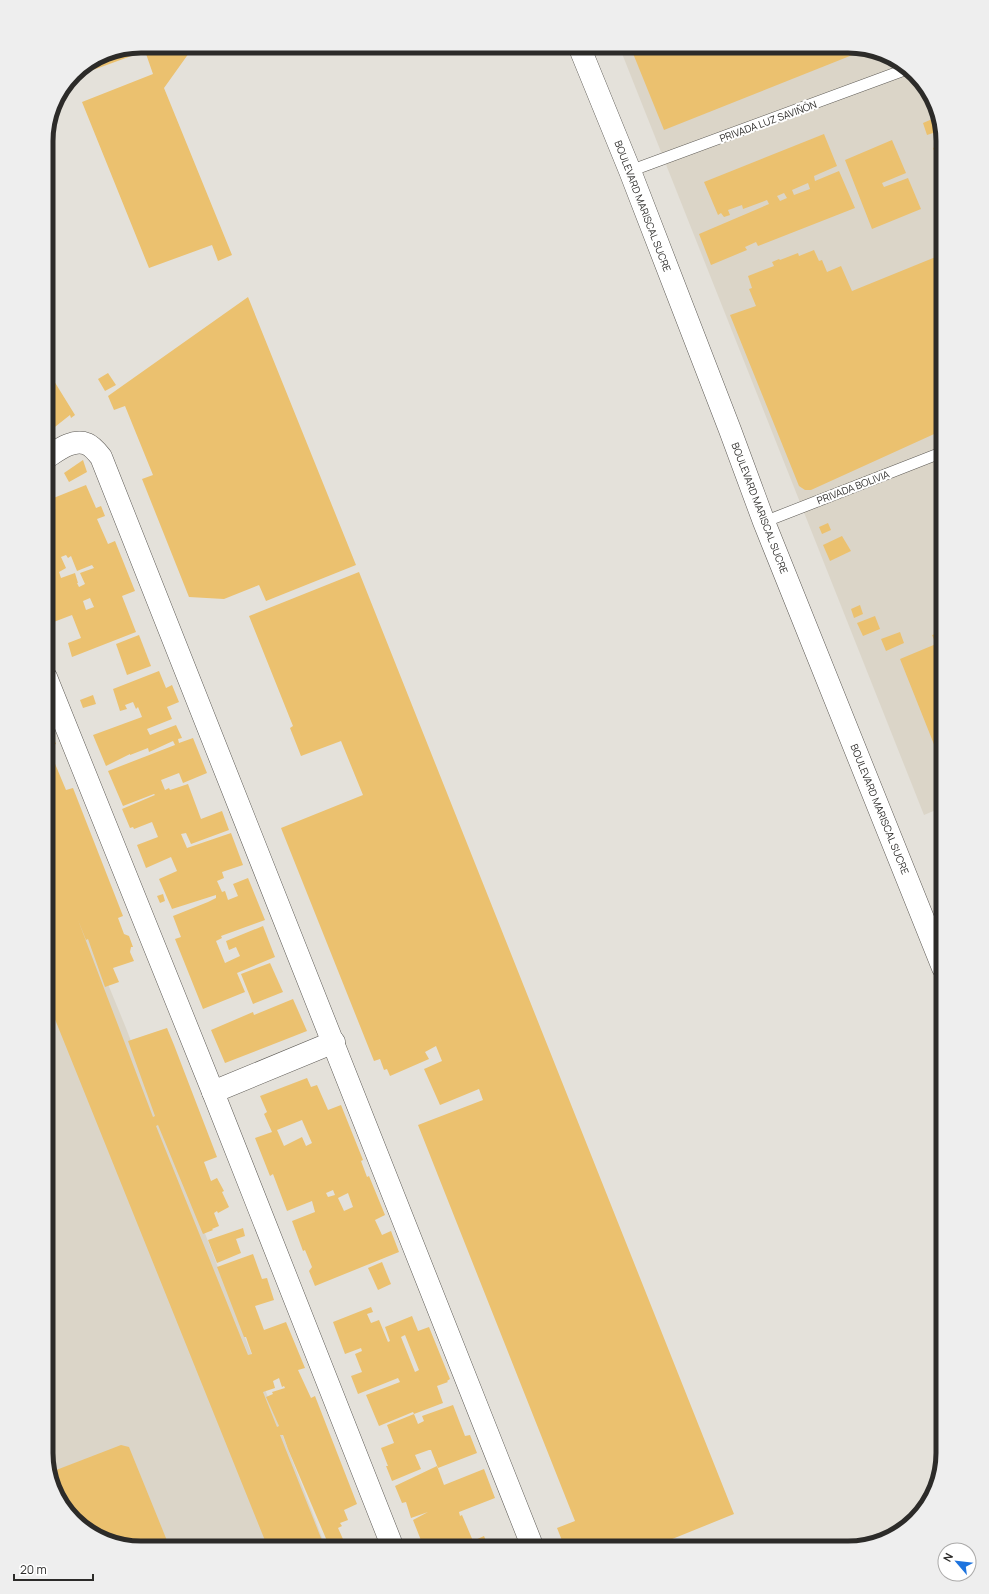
<svg xmlns="http://www.w3.org/2000/svg" width="989" height="1594" font-family="Manrope,sans-serif">
  <style>
    .built { fill: #dbd5c8 }
    .building { fill: #ebc16f; fill-rule: evenodd }
    .lines { fill: none; stroke-linecap: round; stroke-linejoin: round }
    .service-casing { stroke: #5d5a55; stroke-width: 12 }
    .minor-casing { stroke: #5d5a55; stroke-width: 23 }
    .tertiary-casing { stroke: #5d5a55; stroke-width: 23 }
    .service { stroke: #fff; stroke-width: 11 }
    .minor { stroke: #fff; stroke-width: 22 }
    .tertiary { stroke: #fff; stroke-width: 22 }
    .labels { text-anchor: middle; dominant-baseline: central; stroke-width: 4; stroke-linejoin: round; paint-order: stroke }
    .street-label { font-size: 10px; fill: #2c2b29; stroke: #fff }
    .rim { fill: none; stroke: #2c2b29; stroke-width: 5 }
  </style>
  <rect width="100%" height="100%" fill="#e4e1da"/>
  <g class="built">
    <path d="M 619,46 L 854,46 L 900,62 L 933,99 L 943,141 L 943,807 L 924,815 Z"/>
    <path d="M 46,833 L 126,1028 L 326,1548 L 135,1548 L 89,1532 L 56,1495 L 46,1453 Z"/>
  </g>
  <g class="building">
    <path d="M 141,46 L 194,46 L 164,88 L 232,255 L 218,261 L 212,245 L 149,268 L 82,102 L 153,74 L 145,51 L 71,78 L 74,74 L 105,53 Z"/>
    <path d="M 630,46 L 854,46 L 865,50 L 664,130 Z"/>
    <path d="M 62,91 L 63,92 L 51,115 L 53,105 Z"/>
    <path d="M 937,117 L 943,141 L 937,143 L 933,133 L 927,135 L 923,123 Z"/>
    <path d="M 824,134 L 837,166 L 814,176 L 815,181 L 839,171 L 855,208 L 758,246 L 756,242 L 745,247 L 747,250 L 711,265 L 699,234 L 769,204 L 767,200 L 743,209 L 742,205 L 728,210 L 730,215 L 724,217 L 721,213 L 718,215 L 704,182 ZM 808,183 L 810,189 L 794,195 L 792,190 ZM 784,193 L 787,198 L 780,201 L 777,196 Z"/>
    <path d="M 892,140 L 906,173 L 882,183 L 884,187 L 908,178 L 921,209 L 872,229 L 845,160 Z"/>
    <path d="M 943,143 L 943,165 L 941,159 L 938,161 L 933,148 Z"/>
    <path d="M 814,250 L 819,261 L 822,260 L 827,272 L 841,266 L 852,291 L 943,254 L 943,430 L 811,490 L 805,490 L 799,486 L 730,315 L 756,306 L 749,289 L 752,288 L 748,276 L 774,266 L 772,262 L 779,259 L 780,260 L 798,253 L 799,256 Z"/>
    <path d="M 248,297 L 356,565 L 266,601 L 259,585 L 224,599 L 189,597 L 142,479 L 153,475 L 125,406 L 114,410 L 108,396 Z"/>
    <path d="M 46,368 L 75,415 L 71,418 L 70,415 L 46,434 Z"/>
    <path d="M 108,373 L 116,385 L 105,391 L 98,379 Z"/>
    <path d="M 83,460 L 87,472 L 69,482 L 64,473 Z"/>
    <path d="M 86,485 L 96,508 L 101,506 L 105,516 L 97,519 L 108,544 L 115,541 L 135,591 L 122,596 L 136,632 L 72,657 L 68,643 L 81,638 L 72,615 L 51,623 L 46,609 L 46,501 ZM 66,555 L 68,558 L 71,556 L 77,571 L 92,565 L 94,568 L 80,573 L 85,584 L 79,587 L 77,583 L 78,583 L 75,573 L 61,578 L 59,572 L 66,568 L 61,557 ZM 90,598 L 94,607 L 86,610 L 83,601 Z"/>
    <path d="M 828,523 L 831,530 L 822,534 L 819,527 Z"/>
    <path d="M 842,536 L 851,551 L 830,561 L 823,545 Z"/>
    <path d="M 359,572 L 734,1514 L 650,1548 L 565,1548 L 557,1528 L 575,1521 L 418,1125 L 483,1100 L 479,1089 L 440,1105 L 424,1069 L 442,1061 L 436,1046 L 425,1052 L 429,1059 L 390,1076 L 387,1069 L 384,1070 L 380,1059 L 374,1061 L 281,828 L 363,795 L 341,741 L 301,756 L 290,728 L 293,726 L 249,616 Z"/>
    <path d="M 860,605 L 863,614 L 854,618 L 851,609 Z"/>
    <path d="M 875,616 L 880,629 L 863,636 L 857,623 Z"/>
    <path d="M 943,622 L 943,767 L 900,659 L 936,644 L 932,635 L 936,634 L 934,626 Z"/>
    <path d="M 900,632 L 904,643 L 886,651 L 881,639 Z"/>
    <path d="M 139,635 L 151,666 L 127,675 L 116,644 Z"/>
    <path d="M 159,671 L 166,688 L 172,685 L 179,702 L 167,707 L 172,719 L 147,729 L 150,735 L 176,725 L 182,738 L 178,739 L 179,743 L 193,738 L 207,773 L 183,783 L 179,773 L 161,780 L 165,790 L 169,788 L 170,790 L 188,784 L 201,819 L 222,811 L 229,830 L 191,844 L 186,833 L 181,834 L 187,848 L 231,833 L 243,865 L 222,872 L 224,878 L 217,881 L 222,892 L 225,891 L 228,900 L 238,896 L 233,884 L 248,878 L 265,920 L 221,936 L 222,938 L 216,941 L 225,963 L 240,956 L 236,947 L 229,950 L 226,941 L 263,926 L 275,957 L 237,973 L 245,992 L 203,1009 L 175,939 L 181,937 L 173,916 L 208,902 L 216,898 L 216,895 L 172,909 L 159,879 L 177,871 L 171,857 L 146,868 L 137,845 L 158,837 L 152,822 L 134,829 L 133,827 L 130,828 L 122,809 L 155,795 L 154,794 L 123,806 L 108,771 L 175,745 L 173,741 L 149,752 L 148,748 L 130,755 L 130,754 L 106,766 L 93,735 L 142,717 L 138,707 L 136,709 L 133,702 L 125,705 L 127,709 L 120,711 L 113,689 Z"/>
    <path d="M 93,695 L 96,704 L 83,708 L 80,700 Z"/>
    <path d="M 46,720 L 56,744 L 48,747 L 66,790 L 73,788 L 123,916 L 118,918 L 124,934 L 129,936 L 133,947 L 131,947 L 130,952 L 134,961 L 113,968 L 119,982 L 105,987 L 88,939 L 86,940 L 78,920 L 153,1117 L 155,1116 L 128,1041 L 167,1028 L 174,1045 L 217,1157 L 204,1162 L 211,1181 L 217,1178 L 224,1191 L 222,1192 L 229,1207 L 218,1213 L 217,1211 L 214,1213 L 219,1226 L 212,1229 L 213,1230 L 203,1234 L 158,1125 L 156,1126 L 248,1355 L 252,1354 L 246,1337 L 244,1337 L 217,1267 L 253,1254 L 262,1279 L 267,1278 L 274,1300 L 255,1306 L 264,1330 L 286,1322 L 305,1368 L 298,1370 L 311,1398 L 315,1396 L 357,1504 L 344,1510 L 348,1520 L 340,1523 L 342,1526 L 338,1528 L 347,1548 L 330,1548 L 288,1449 L 283,1435 L 280,1435 L 325,1548 L 268,1548 L 46,997 ZM 279,1378 L 282,1387 L 284,1386 L 285,1388 L 272,1392 L 273,1394 L 266,1397 L 279,1426 L 277,1427 L 263,1392 L 275,1388 L 273,1381 Z"/>
    <path d="M 943,821 L 943,837 L 941,838 L 936,824 Z"/>
    <path d="M 163,894 L 165,901 L 160,903 L 157,896 Z"/>
    <path d="M 270,963 L 283,992 L 253,1004 L 241,974 Z"/>
    <path d="M 293,999 L 307,1031 L 225,1063 L 211,1030 L 253,1012 L 254,1015 Z"/>
    <path d="M 307,1078 L 311,1087 L 317,1085 L 328,1110 L 341,1105 L 363,1160 L 361,1161 L 367,1177 L 369,1176 L 385,1215 L 375,1220 L 382,1235 L 391,1231 L 399,1252 L 315,1286 L 309,1271 L 312,1267 L 305,1250 L 303,1251 L 292,1221 L 315,1212 L 312,1201 L 287,1211 L 273,1174 L 270,1176 L 255,1138 L 272,1132 L 264,1114 L 267,1112 L 260,1096 ZM 302,1120 L 312,1143 L 306,1146 L 302,1137 L 284,1146 L 277,1130 ZM 333,1190 L 335,1195 L 328,1197 L 326,1193 ZM 348,1193 L 353,1207 L 344,1211 L 338,1198 Z"/>
    <path d="M 243,1228 L 245,1236 L 236,1239 L 241,1253 L 217,1263 L 208,1240 Z"/>
    <path d="M 382,1262 L 391,1284 L 378,1290 L 368,1268 Z"/>
    <path d="M 371,1307 L 373,1312 L 367,1314 L 371,1323 L 379,1320 L 388,1342 L 390,1341 L 385,1327 L 412,1316 L 418,1331 L 429,1327 L 450,1379 L 447,1381 L 448,1382 L 437,1386 L 443,1403 L 414,1414 L 413,1412 L 379,1426 L 366,1395 L 400,1382 L 398,1378 L 358,1394 L 351,1376 L 362,1372 L 355,1354 L 362,1351 L 361,1348 L 345,1354 L 333,1322 ZM 405,1335 L 419,1370 L 415,1372 L 401,1337 Z"/>
    <path d="M 453,1405 L 465,1436 L 470,1435 L 477,1453 L 438,1468 L 431,1450 L 429,1450 L 415,1455 L 421,1469 L 392,1481 L 386,1466 L 388,1466 L 381,1448 L 394,1443 L 387,1425 L 414,1414 L 418,1424 L 424,1421 L 422,1416 Z"/>
    <path d="M 121,1445 L 129,1447 L 170,1548 L 135,1548 L 89,1532 L 56,1495 L 51,1472 Z"/>
    <path d="M 437,1466 L 444,1485 L 484,1469 L 495,1498 L 459,1512 L 460,1516 L 462,1515 L 473,1541 L 484,1536 L 489,1548 L 424,1548 L 413,1520 L 428,1512 L 411,1518 L 406,1502 L 402,1503 L 395,1486 Z"/>
  </g>
  <g class="lines">
    <g class="service-casing">
      <g id="service">
        <path d="M 630,171 L 907,69"/>
        <path d="M 764,522 L 943,452"/>
      </g>
    </g>
    <g class="minor-casing">
      <g id="minor">
        <path d="M 46,458 C 57,451 73,438 87,444 C 92,446 97,452 101,457 L 533,1548"/>
        <path d="M 46,677 L 213,1092 L 393,1548"/>
        <path d="M 213,1092 L 334,1042"/>
      </g>
    </g>
    <g class="tertiary-casing">
      <path id="tertiary" d="M 579,46 L 630,171 L 730,430 L 764,522 L 943,968"/>
    </g>
    <use href="#service" class="service"/>
    <use href="#minor" class="minor"/>
    <use href="#tertiary" class="tertiary"/>
  </g>
  <g class="labels">
    <g class="street-label">
      <text transform="translate(768 121) rotate(-20)">PRIVADA LUZ SAVIÑÓN</text>
      <text transform="translate(643 206) rotate(69)">BOULEVARD MARISCAL SUCRE</text>
      <text transform="translate(853 487) rotate(-21)">PRIVADA BOLIVIA</text>
      <text transform="translate(760 508) rotate(69)">BOULEVARD MARISCAL SUCRE</text>
      <text transform="translate(880 809) rotate(68)">BOULEVARD MARISCAL SUCRE</text>
    </g>
  </g>
  <path d="M0 0H989V1594H0ZM141 53H848A88 88 0 0 1 936 141V1453A88 88 0 0 1 848 1541H141A88 88 0 0 1 53 1453V141A88 88 0 0 1 141 53Z" fill="#eee" fill-rule="evenodd"/>
  <path class="rim" d="M141 53H848A88 88 0 0 1 936 141V1453A88 88 0 0 1 848 1541H141A88 88 0 0 1 53 1453V141A88 88 0 0 1 141 53Z"/>
  <g transform="translate(957 1562) rotate(298)"><circle r="19" fill="#ffffff" stroke="#abaaa9"/>
  <path d="M0-3L7 15L0 10L-7 15Z" fill="#1e74de"/>
  <text y="-6" font-size="11" font-weight="bold" text-anchor="middle" fill="#2c2b29">N</text>
  </g>
  <path d="M14 1574v6h79v-6" fill="none" stroke="#2c2b29" stroke-width="2"/>
  <text x="20" y="1574" font-size="12" fill="#2c2b29" stroke="#ffffff" stroke-width="3" paint-order="stroke">20 m</text>
</svg>
